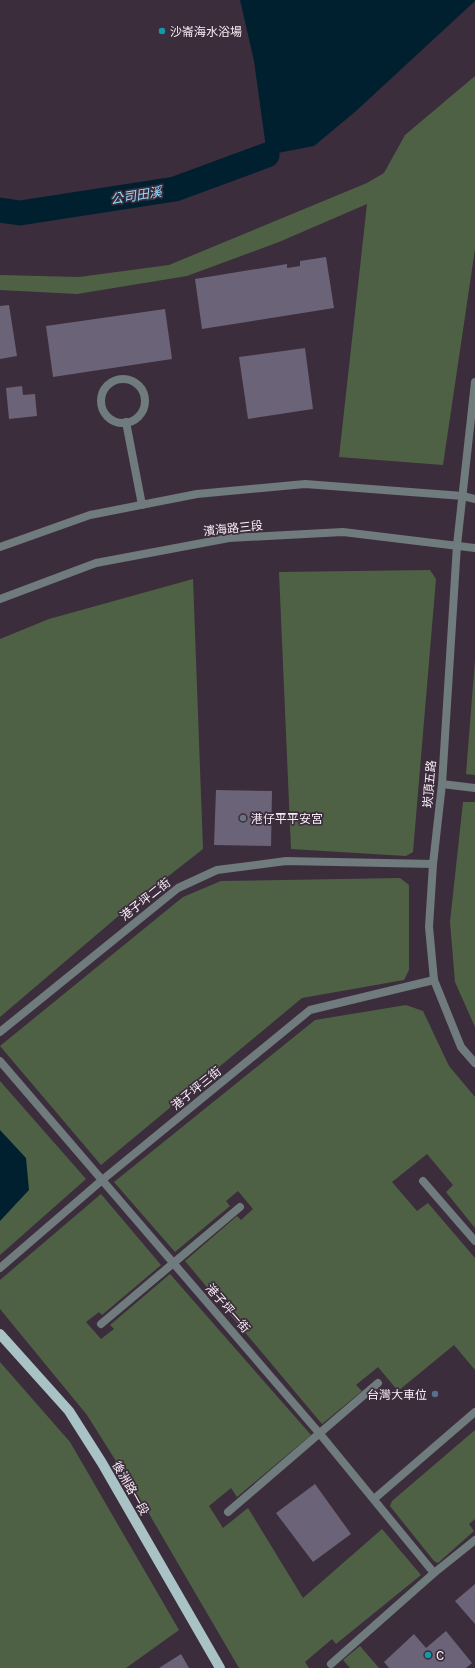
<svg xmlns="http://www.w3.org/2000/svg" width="475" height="1668" font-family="'Golos Text','Noto Sans TC',sans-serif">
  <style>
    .green { fill: #4f6145 }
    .water { fill: #00202f }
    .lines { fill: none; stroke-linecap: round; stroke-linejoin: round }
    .river { stroke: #00202f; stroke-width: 25 }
    .building { fill: #6b6377 }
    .pedestrian { stroke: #6f7b7c; stroke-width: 8 }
    .minor { stroke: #6f7b7c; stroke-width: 8 }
    .tertiary { stroke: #6f7b7c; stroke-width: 8 }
    .primary { stroke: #a9c2c6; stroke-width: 10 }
    .culture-dot { fill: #0f9aa8; stroke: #3c2d3c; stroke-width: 1.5 }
    .worship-dot { fill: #6b7280; stroke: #3c2d3c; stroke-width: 1.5 }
    .service-dot { fill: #5c6f8a; stroke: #3c2d3c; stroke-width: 1.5 }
    .labels { text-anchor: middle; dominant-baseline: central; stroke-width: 3.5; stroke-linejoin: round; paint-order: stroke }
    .poi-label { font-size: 12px; fill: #f8eef7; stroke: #3c2d3c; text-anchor: start }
    .street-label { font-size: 12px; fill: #f8eef7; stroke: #3c2d3c }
    .water-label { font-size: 13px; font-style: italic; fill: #93dbff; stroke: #3c2d3c }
  </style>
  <rect width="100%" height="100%" fill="#3c2d3c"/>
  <g class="green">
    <path d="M 475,76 L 475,249 L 443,465 L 339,457 L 367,204 L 279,242 L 187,276 L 77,294 L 0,290 L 0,275 L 79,277 L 169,265 L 367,183 L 384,173 L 405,135 Z"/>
    <path d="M 430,570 L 436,579 L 413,852 L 406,856 L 291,849 L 279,572 Z"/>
    <path d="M 193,579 L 203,849 L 129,907 L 0,1017 L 0,639 L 49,619 Z"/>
    <path d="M 475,660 L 475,775 L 466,774 Z"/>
    <path d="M 463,802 L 475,802 L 475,1027 L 455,982 L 450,922 Z"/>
    <path d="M 400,878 L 409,885 L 409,970 L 404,980 L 302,998 L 101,1165 L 0,1046 L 183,897 L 221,881 Z"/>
    <path d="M 406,1005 L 423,1011 L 449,1066 L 475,1097 L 475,1228 L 446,1192 L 453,1185 L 427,1154 L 392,1182 L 417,1211 L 428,1203 L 475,1258 L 475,1370 L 454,1345 L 398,1391 L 378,1367 L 356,1385 L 362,1391 L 322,1424 L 185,1261 L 237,1216 L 241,1220 L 253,1209 L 238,1191 L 226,1201 L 230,1206 L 175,1252 L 114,1182 L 315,1020 Z"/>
    <path d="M 0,1081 L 86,1179 L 0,1255 Z"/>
    <path d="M 101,1194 L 161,1265 L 102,1315 L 99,1312 L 86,1322 L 101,1339 L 114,1329 L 110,1325 L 170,1274 L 311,1435 L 237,1497 L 231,1488 L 209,1506 L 223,1528 L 248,1508 L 303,1598 L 382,1529 L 421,1575 L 336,1644 L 332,1639 L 305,1662 L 309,1668 L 239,1668 L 148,1512 L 87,1415 L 0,1309 L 0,1280 Z"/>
    <path d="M 0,1362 L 70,1442 L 179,1630 L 126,1668 L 0,1668 Z"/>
    <path d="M 475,1430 L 475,1519 L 469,1524 L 474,1531 L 438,1563 L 434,1561 L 390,1506 L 392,1501 Z"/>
    <path d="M 360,1646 L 379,1668 L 350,1668 L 343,1660 Z"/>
  </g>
  <g class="water">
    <path d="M 240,0 L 475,0 L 475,1 L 356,111 L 314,146 L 267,155 L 254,61 Z"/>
    <path d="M 0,1130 L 26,1158 L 29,1190 L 0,1221 Z"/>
  </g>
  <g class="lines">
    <path class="river" d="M 0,210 L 20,213 L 175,189 L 267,155"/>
  </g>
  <g class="building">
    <path d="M 326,257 L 334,308 L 202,329 L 195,279 L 287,264 L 287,268 L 300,266 L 300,261 Z"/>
    <path d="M 9,305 L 17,356 L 0,359 L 0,306 Z"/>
    <path d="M 165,309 L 172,359 L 53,377 L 46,326 Z"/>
    <path d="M 305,348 L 313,409 L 248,419 L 239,357 Z"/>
    <path d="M 22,386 L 23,395 L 35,394 L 37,416 L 9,419 L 6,388 Z"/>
    <path d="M 216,790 L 272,791 L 271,846 L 214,845 Z"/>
    <path d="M 315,1484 L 351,1534 L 313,1562 L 276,1513 Z"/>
    <path d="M 475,1584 L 475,1624 L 455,1601 Z"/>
    <path d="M 446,1631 L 472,1663 L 466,1668 L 389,1668 L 384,1662 L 414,1634 L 426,1648 Z"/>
    <path d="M 181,1654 L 189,1668 L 159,1668 Z"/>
  </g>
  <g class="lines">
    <g class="pedestrian">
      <circle cx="123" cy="401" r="22"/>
      <path d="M 126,422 L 142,505"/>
    </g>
    <g class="minor">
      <path d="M 475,382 L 457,545 L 442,784 L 433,864 L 429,927 L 434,980 L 461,1047 L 475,1063"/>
      <path d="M 442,784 L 475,788"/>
      <path d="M 0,1032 L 178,888 L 217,870 L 286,861 L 433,864"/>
      <path d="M 0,1061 L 320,1434 L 434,1573"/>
      <path d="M 423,1181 L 475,1241"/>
      <path d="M 0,1268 L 101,1181 L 310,1010 L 434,980"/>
      <path d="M 101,1324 L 240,1207"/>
      <path d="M 374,1499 L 475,1412"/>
      <path d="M 228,1512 L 378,1383"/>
      <path d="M 331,1664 L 434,1573 L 475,1540"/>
    </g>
    <g class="tertiary">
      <path d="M 0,547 L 90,515 L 197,494 L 305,484 L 463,496 L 475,499"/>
      <path d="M 0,599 L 96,563 L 229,538 L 343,532 L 475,548"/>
    </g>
    <path class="primary" d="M 0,1334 L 69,1411 L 102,1463 L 220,1668"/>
  </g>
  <g class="culture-dot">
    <circle cx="162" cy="31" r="4"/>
    <circle cx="428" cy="1655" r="4"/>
  </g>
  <circle class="worship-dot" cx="243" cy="818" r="4"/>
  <circle class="service-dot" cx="435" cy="1394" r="4"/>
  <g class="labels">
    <g class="poi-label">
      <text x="170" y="31">沙崙海水浴場</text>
      <text x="251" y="818">港仔平平安宮</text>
      <text x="427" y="1394" text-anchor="end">台灣大車位</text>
      <text x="436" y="1655">C</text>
    </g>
    <g class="street-label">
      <text transform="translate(233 528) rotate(-6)">濱海路三段</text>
      <text transform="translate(429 784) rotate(-85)">崁頂五路</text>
      <text transform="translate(145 899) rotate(-38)">港子坪二街</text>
      <text transform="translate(196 1088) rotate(-39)">港子坪三街</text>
      <text transform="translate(228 1308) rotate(49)">港子坪一街</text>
      <text transform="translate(131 1488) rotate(60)">後洲路一段</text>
    </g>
    <g class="water-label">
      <text transform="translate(136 195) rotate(-9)">公司田溪</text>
    </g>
  </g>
</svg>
